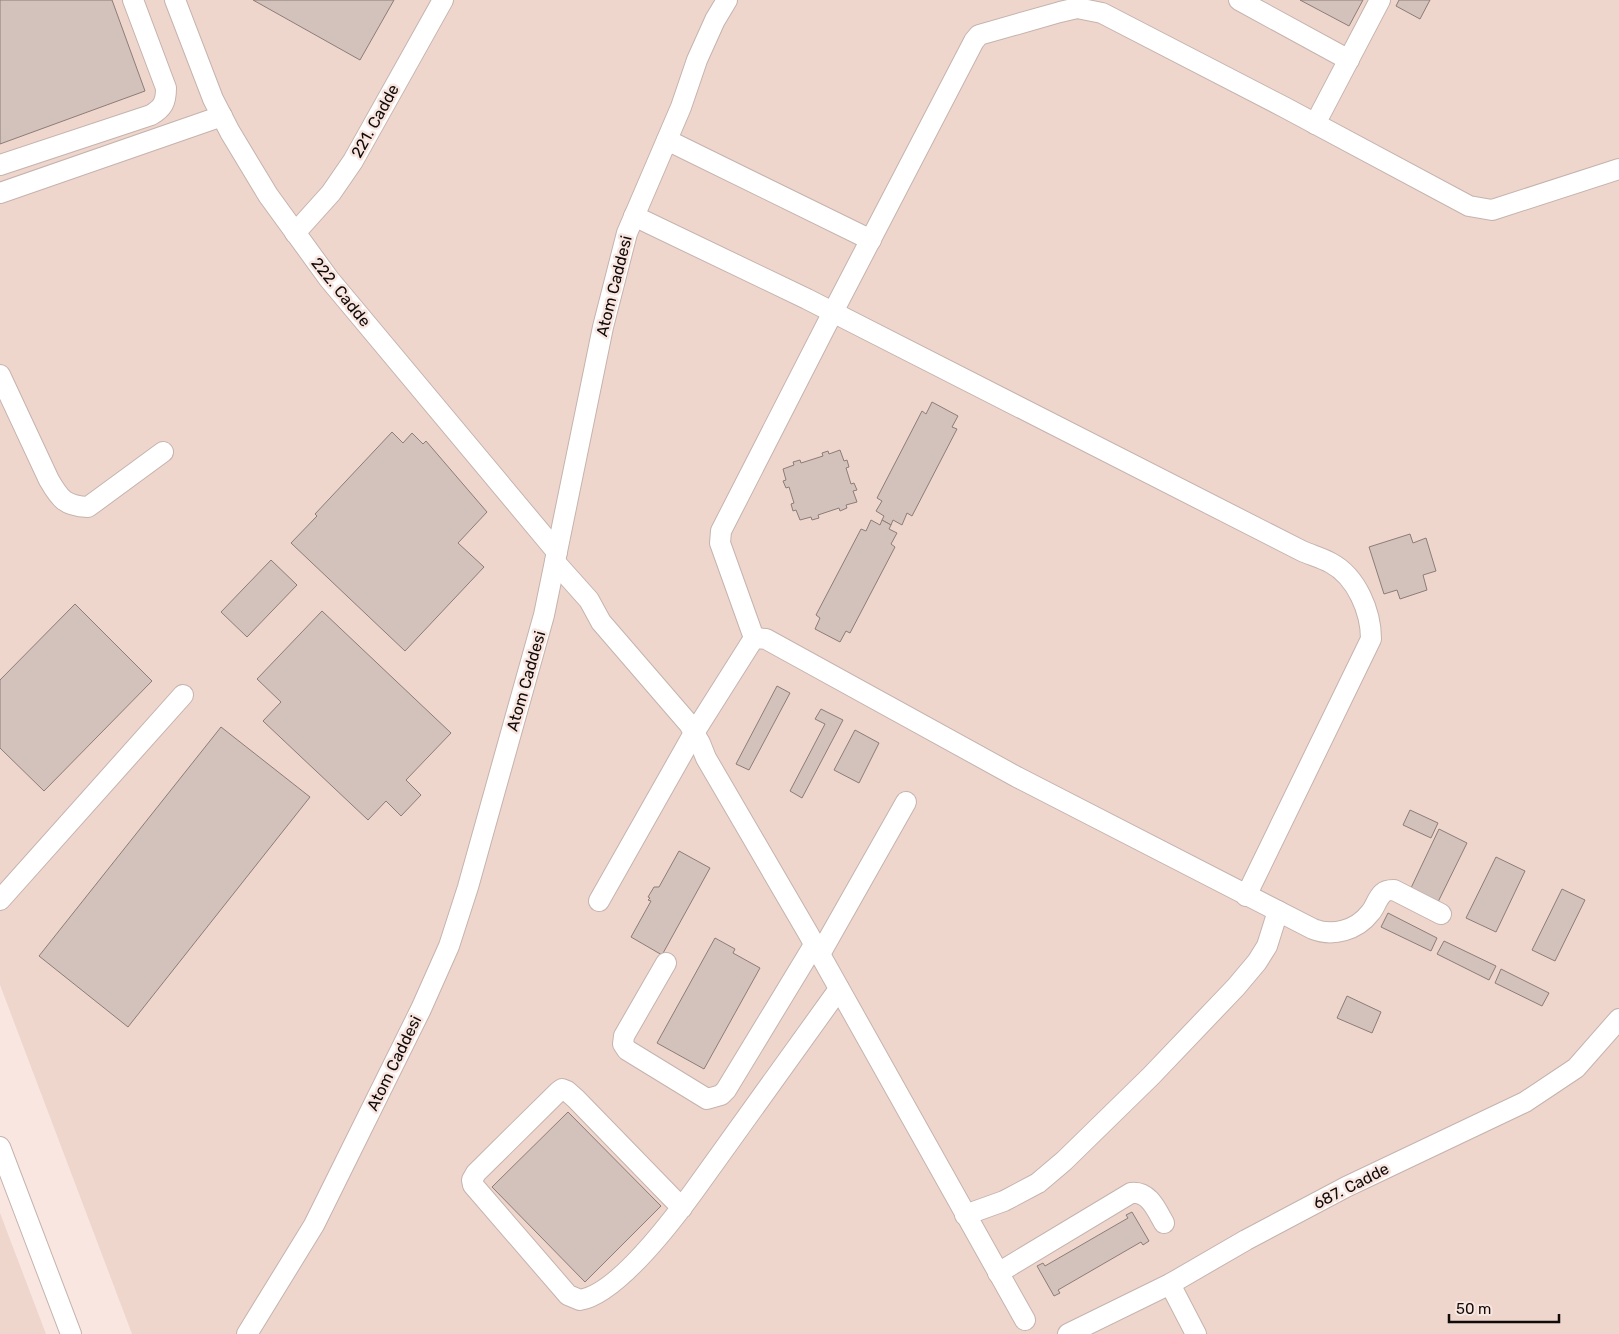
<svg xmlns="http://www.w3.org/2000/svg" width="1619" height="1334" font-family="Rubik,sans-serif">
  <style>
    .built { fill: #efd6cd }
    .building { fill: #d3c1bb; stroke: #8d7c77 }
    .lines { fill: none; stroke-linecap: round; stroke-linejoin: round }
    .minor-casing { stroke: #c5b3ad; stroke-width: 22 }
    .minor { stroke: #fff; stroke-width: 20 }
    .labels { text-anchor: middle; dominant-baseline: central; stroke-width: 5; stroke-linejoin: round; paint-order: stroke }
    .street-label { font-size: 16px; fill: #100a08; stroke: #f9e6e0 }
  </style>
  <rect width="100%" height="100%" fill="#f9e6e0"/>
  <g class="built">
    <path d="M 0,0 L 1619,0 L 1619,1334 L 132,1334 L 0,985 Z"/>
    <path d="M 0,1213 L 46,1334 L 0,1334 Z"/>
  </g>
  <g class="building">
    <path d="M 0,0 L 112,0 L 145,91 L 0,144 Z"/>
    <path d="M 253,0 L 394,0 L 360,60 Z"/>
    <path d="M 1300,0 L 1363,0 L 1349,26 Z"/>
    <path d="M 1399,0 L 1430,0 L 1420,19 L 1396,6 Z"/>
    <path d="M 932,402 L 958,416 L 952,427 L 957,429 L 912,516 L 907,513 L 902,525 L 893,520 L 891,525 L 882,520 L 884,516 L 876,511 L 882,501 L 877,498 L 922,411 L 926,414 Z"/>
    <path d="M 392,432 L 403,443 L 412,433 L 423,444 L 426,441 L 487,512 L 458,543 L 484,567 L 405,651 L 291,543 L 317,516 L 315,514 Z"/>
    <path d="M 840,450 L 844,461 L 847,460 L 849,467 L 846,468 L 851,484 L 854,483 L 857,490 L 853,491 L 857,502 L 846,505 L 847,508 L 840,511 L 839,508 L 818,515 L 819,518 L 812,520 L 811,517 L 800,520 L 796,510 L 793,511 L 791,504 L 794,503 L 789,487 L 786,488 L 783,481 L 786,480 L 783,469 L 794,465 L 793,462 L 800,460 L 801,463 L 823,456 L 822,453 L 828,451 L 829,454 Z"/>
    <path d="M 871,520 L 880,525 L 882,520 L 891,525 L 889,529 L 897,533 L 891,544 L 895,547 L 850,633 L 846,631 L 840,642 L 815,629 L 820,618 L 816,615 L 861,529 L 866,531 Z"/>
    <path d="M 1410,534 L 1413,543 L 1426,538 L 1436,571 L 1423,575 L 1427,590 L 1400,599 L 1397,590 L 1384,594 L 1369,547 Z"/>
    <path d="M 271,560 L 297,585 L 247,637 L 221,612 Z"/>
    <path d="M 75,604 L 152,681 L 44,791 L 0,748 L 0,680 Z"/>
    <path d="M 322,611 L 451,733 L 406,780 L 421,795 L 401,816 L 386,801 L 368,820 L 263,721 L 281,702 L 257,679 Z"/>
    <path d="M 777,686 L 790,693 L 749,770 L 736,764 Z"/>
    <path d="M 821,709 L 843,720 L 802,798 L 790,791 L 825,724 L 815,719 Z"/>
    <path d="M 221,727 L 310,797 L 128,1027 L 39,956 Z"/>
    <path d="M 855,730 L 879,743 L 859,783 L 834,770 Z"/>
    <path d="M 1410,810 L 1438,823 L 1431,838 L 1403,825 Z"/>
    <path d="M 1439,829 L 1467,843 L 1437,904 L 1410,890 Z"/>
    <path d="M 679,851 L 710,868 L 662,955 L 631,937 L 651,901 L 648,900 L 650,898 L 648,897 L 654,887 L 659,887 Z"/>
    <path d="M 1496,857 L 1525,871 L 1496,932 L 1466,918 Z"/>
    <path d="M 1562,889 L 1585,900 L 1555,961 L 1532,950 Z"/>
    <path d="M 1388,913 L 1437,938 L 1431,951 L 1381,927 Z"/>
    <path d="M 715,938 L 735,949 L 733,953 L 760,968 L 704,1069 L 657,1043 Z"/>
    <path d="M 1444,941 L 1496,966 L 1489,980 L 1437,954 Z"/>
    <path d="M 1501,969 L 1549,993 L 1542,1006 L 1495,983 Z"/>
    <path d="M 1347,996 L 1381,1012 L 1372,1033 L 1337,1018 Z"/>
    <path d="M 568,1112 L 661,1206 L 585,1282 L 492,1187 Z"/>
    <path d="M 1132,1212 L 1149,1241 L 1143,1245 L 1141,1242 L 1058,1290 L 1060,1293 L 1054,1296 L 1037,1266 L 1043,1263 L 1045,1266 L 1128,1218 L 1126,1215 Z"/>
  </g>
  <g class="lines">
    <g class="minor-casing">
      <g id="minor">
        <path d="M 175,0 L 213,99 L 230,132 L 268,195 L 329,279 L 557,552"/>
        <path d="M 1239,0 L 1349,60"/>
        <path d="M 1315,124 L 1380,0"/>
        <path d="M 667,140 L 871,240"/>
        <path d="M 0,165 L 151,115 C 163,108 166,102 166,88 L 133,0"/>
        <path d="M 0,193 L 222,116"/>
        <path d="M 634,216 L 807,299 L 1302,551 C 1311,555 1322,558 1331,563 C 1357,577 1371,612 1371,639 L 1246,896"/>
        <path d="M 295,233 L 331,193 L 353,161 L 443,0"/>
        <path d="M 0,375 L 49,480 C 60,499 65,506 88,507 L 163,452"/>
        <path d="M 555,562 L 589,600 L 601,622 L 689,724 L 700,743 L 706,758 L 808,933 L 1025,1320"/>
        <path d="M 754,638 L 720,543 L 721,531 L 833,312 L 974,41 L 979,35 L 1060,12 L 1077,8 L 1102,13 L 1284,107 L 1469,206 L 1492,210 L 1619,169"/>
        <path d="M 0,900 L 183,695"/>
        <path d="M 599,901 L 694,733 L 754,638 L 766,639 L 1017,777 L 1313,929 C 1333,937 1357,930 1370,913 C 1375,908 1377,898 1383,893 C 1386,890 1390,890 1394,890 L 1441,914"/>
        <path d="M 820,954 L 906,802"/>
        <path d="M 666,963 L 624,1036 L 623,1044 L 627,1050 L 707,1099 L 721,1095 L 726,1090 L 814,945"/>
        <path d="M 0,1147 L 71,1334"/>
        <path d="M 682,1208 L 576,1099 L 567,1091 L 562,1089 L 558,1092 L 476,1173 L 472,1180 L 473,1185 L 568,1295 L 580,1300 C 617,1294 672,1221 694,1191 L 839,989"/>
        <path d="M 965,1215 L 1004,1201 L 1038,1183 L 1064,1161 L 1151,1076 L 1236,987 L 1257,962 L 1267,946 L 1278,911"/>
        <path d="M 998,1273 L 1131,1193 C 1149,1191 1156,1209 1164,1223"/>
        <path d="M 1170,1284 L 1196,1334"/>
        <path d="M 247,1334 L 314,1225 L 421,1009 L 449,946 L 468,887 L 544,615 L 603,327 L 627,233 L 681,107 L 697,60 L 715,20 L 727,0"/>
        <path d="M 1068,1334 L 1170,1284 L 1246,1240 L 1346,1187 L 1525,1102 L 1576,1068 L 1619,1019"/>
      </g>
    </g>
    <use href="#minor" class="minor"/>
  </g>
  <g class="labels">
    <g class="street-label">
      <text transform="translate(375 121) rotate(-61)">221. Cadde</text>
      <text transform="translate(614 286) rotate(-76)">Atom Caddesi</text>
      <text transform="translate(341 292) rotate(51)">222. Cadde</text>
      <text transform="translate(526 681) rotate(-74)">Atom Caddesi</text>
      <text transform="translate(394 1063) rotate(-64)">Atom Caddesi</text>
      <text transform="translate(1351 1186) rotate(-27)">687. Cadde</text>
    </g>
  </g>
  <path d="M1449 1314v8h110v-8" fill="none" stroke="#100a08" stroke-width="2.5"/>
  <text x="1456" y="1314" font-size="15" fill="#100a08" stroke="#f9e6e0" stroke-width="4" paint-order="stroke">50 m</text>
</svg>
